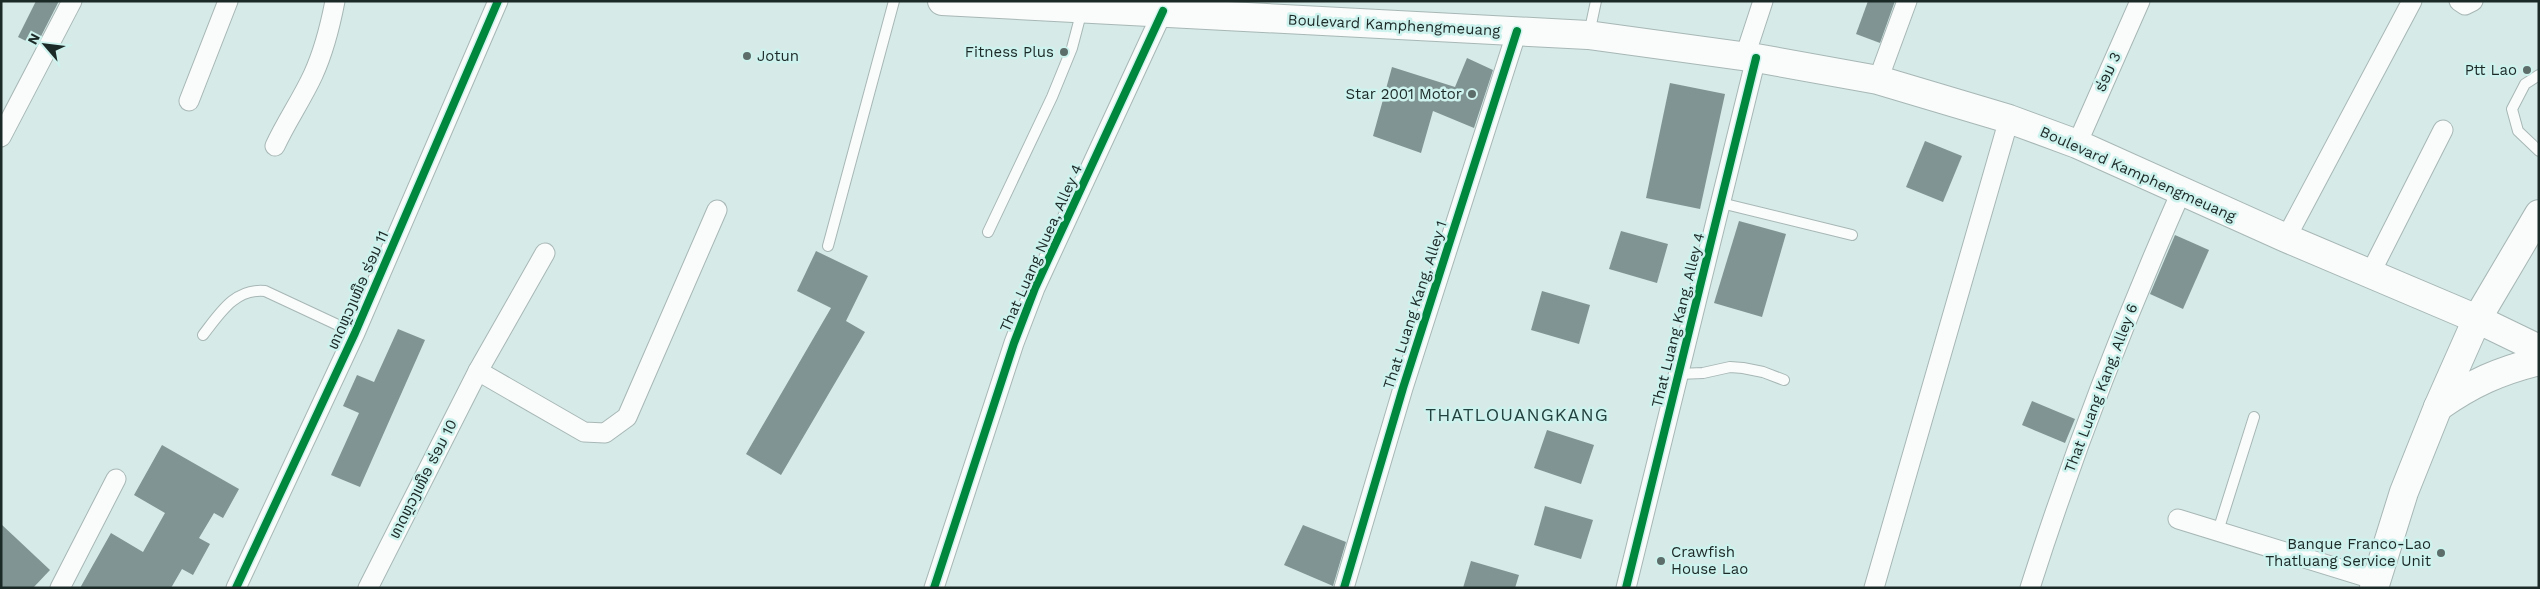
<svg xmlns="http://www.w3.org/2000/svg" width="2540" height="589" font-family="'Work Sans','Noto Sans Lao',sans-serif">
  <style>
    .building { fill: #809593 }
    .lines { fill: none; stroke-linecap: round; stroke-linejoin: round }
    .lane-casing { stroke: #a7b7b5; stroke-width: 12 }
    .street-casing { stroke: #a7b7b5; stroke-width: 21 }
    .secondary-casing { stroke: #a7b7b5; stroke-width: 30 }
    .primary-casing { stroke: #a7b7b5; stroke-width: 30 }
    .lane { stroke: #f9fcfb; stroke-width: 10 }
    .street { stroke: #f9fcfb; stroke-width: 19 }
    .secondary { stroke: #f9fcfb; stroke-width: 28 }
    .primary { stroke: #f9fcfb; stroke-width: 28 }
    .cycleway-casing { stroke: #cef2ed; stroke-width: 11 }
    .cycleway { stroke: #00873e; stroke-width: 8 }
    .poi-dot { fill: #5c6d6a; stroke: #cef2ed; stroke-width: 2 }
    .labels { text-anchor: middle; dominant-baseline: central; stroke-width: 5; stroke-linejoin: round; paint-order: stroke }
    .street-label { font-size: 15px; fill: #1b2927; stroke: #cef2ed }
    .poi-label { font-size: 15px; fill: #1b2927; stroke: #cef2ed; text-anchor: end }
    .quarter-label { font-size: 18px; letter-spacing: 1px; fill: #22423f; stroke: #cef2ed }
  </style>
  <rect width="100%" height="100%" fill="#d6eae7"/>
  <g class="building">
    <path d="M 36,1 L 59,1 L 36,46 L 18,37 Z"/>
    <path d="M 1868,1 L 1895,1 L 1880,43 L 1856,34 Z"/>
    <path d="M 1467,58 L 1493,70 L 1474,128 L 1433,111 L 1421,153 L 1373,136 L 1392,67 L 1455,87 Z"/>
    <path d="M 1670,83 L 1725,94 L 1700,209 L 1646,198 Z"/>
    <path d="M 1925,141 L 1962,156 L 1943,202 L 1906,187 Z"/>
    <path d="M 1739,221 L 1786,234 L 1762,317 L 1714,303 Z"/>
    <path d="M 1621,231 L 1668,244 L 1657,283 L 1609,269 Z"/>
    <path d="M 2175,235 L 2209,250 L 2183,309 L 2150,294 Z"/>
    <path d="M 816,251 L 868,276 L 846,321 L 865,332 L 781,475 L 746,454 L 831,308 L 797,291 Z"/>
    <path d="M 1542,291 L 1590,305 L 1579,344 L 1531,330 Z"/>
    <path d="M 398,329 L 425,340 L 360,487 L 331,475 L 359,413 L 343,406 L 357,375 L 374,382 Z"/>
    <path d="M 2032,401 L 2075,419 L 2065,443 L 2022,425 Z"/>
    <path d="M 1547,430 L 1594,445 L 1581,484 L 1534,468 Z"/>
    <path d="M 162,445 L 239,489 L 223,518 L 214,513 L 199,538 L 210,544 L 193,575 L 182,569 L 171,588 L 80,588 L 111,533 L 143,552 L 165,513 L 134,495 Z"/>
    <path d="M 1545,506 L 1593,520 L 1581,559 L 1534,545 Z"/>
    <path d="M 1,524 L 50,570 L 33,588 L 1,588 Z"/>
    <path d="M 1303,525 L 1346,542 L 1333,586 L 1284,565 Z"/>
    <path d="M 1471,561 L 1519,575 L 1515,588 L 1463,588 Z"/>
  </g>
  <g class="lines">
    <g class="lane-casing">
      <g id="lane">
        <path d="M 1589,34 L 1596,1"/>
        <path d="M 2539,75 L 2525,84 L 2512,109 L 2518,131 L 2539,151"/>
        <path d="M 1721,203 L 1852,235"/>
        <path d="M 988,232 L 1052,97 L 1072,48 L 1082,10"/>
        <path d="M 828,246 L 894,1"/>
        <path d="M 203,335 C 220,313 235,288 265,291 L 355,333"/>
        <path d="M 1678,374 L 1703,373 L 1730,367 L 1743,368 L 1763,372 L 1784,380"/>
        <path d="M 2218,531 L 2254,417"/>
      </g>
    </g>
    <g class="street-casing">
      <g id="street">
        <path d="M 2459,1 L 2465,5 L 2473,1"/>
        <path d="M 1745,56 L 1763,1"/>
        <path d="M 1878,80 L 1907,1"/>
        <path d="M 189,101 L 228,1"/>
        <path d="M 1,137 L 72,1"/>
        <path d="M 2077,144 L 2140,1"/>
        <path d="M 275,146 C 286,122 302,99 313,75 C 324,51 330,27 335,1"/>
        <path d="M 2286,238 L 2412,1"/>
        <path d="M 2370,274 L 2443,130"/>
        <path d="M 478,371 L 584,432 L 605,433 L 627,417 L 717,210"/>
        <path d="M 2178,519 L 2376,580"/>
        <path d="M 60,588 L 116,479"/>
        <path d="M 236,588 L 355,333 L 498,1"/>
        <path d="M 368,588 L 478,371 L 545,253"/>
        <path d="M 934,588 L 1014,343 L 1035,288 L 1163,11"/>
        <path d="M 1344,588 L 1403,388 L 1517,31"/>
        <path d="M 1626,588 L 1756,58"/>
        <path d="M 1874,588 L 2009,119"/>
        <path d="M 2030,588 C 2073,453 2124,321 2181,192"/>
      </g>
    </g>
    <g class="secondary-casing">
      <path id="secondary" d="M 2374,588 L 2404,492 L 2438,407 L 2477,319 L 2539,214"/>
    </g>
    <g class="primary-casing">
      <g id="primary">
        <path d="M 942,1 L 1588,35 L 1756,58 L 1878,80 L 2009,119 L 2077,144 L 2286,238 L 2477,319 L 2539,349"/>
        <path d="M 2438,407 C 2472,383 2499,371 2539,361"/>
      </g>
    </g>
    <use href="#lane" class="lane"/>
    <use href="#street" class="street"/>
    <use href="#secondary" class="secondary"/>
    <use href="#primary" class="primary"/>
    <g class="cycleway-casing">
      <g id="cycleway">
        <path d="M 236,588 L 355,333 L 498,1"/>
        <path d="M 934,588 L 1014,343 L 1035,288 L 1163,11"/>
        <path d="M 1344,588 L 1403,388 L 1517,31"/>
        <path d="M 1626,588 L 1756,58"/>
      </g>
    </g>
    <use href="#cycleway" class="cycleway"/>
  </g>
  <g class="poi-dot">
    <circle cx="1064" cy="52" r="5"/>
    <circle cx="747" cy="56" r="5"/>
    <circle cx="2527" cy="70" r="5"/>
    <circle cx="1472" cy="94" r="5"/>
    <circle cx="2441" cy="553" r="5"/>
    <circle cx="1661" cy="561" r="5"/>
  </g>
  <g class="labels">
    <g class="street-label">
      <text transform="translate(1394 25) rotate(3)">Boulevard Kamphengmeuang</text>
      <text transform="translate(2108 72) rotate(-66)">ຮ່ອມ 3</text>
      <text transform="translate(2138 174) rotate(24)">Boulevard Kamphengmeuang</text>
      <text transform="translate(1041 248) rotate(-66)">That Luang Nuea, Alley 4</text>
      <text transform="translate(358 290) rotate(-66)">ທາດຫຼວງເໜືອ ຮ່ອມ 11</text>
      <text transform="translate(1415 305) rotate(-72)">That Luang Kang, Alley 1</text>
      <text transform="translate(1678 320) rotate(-76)">That Luang Kang, Alley 4</text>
      <text transform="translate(2101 388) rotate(-69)">That Luang Kang, Alley 6</text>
      <text transform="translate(423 479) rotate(-63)">ທາດຫຼວງເໜືອ ຮ່ອມ 10</text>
    </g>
    <g class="poi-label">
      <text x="1054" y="52">Fitness Plus</text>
      <text x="757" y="56" text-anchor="start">Jotun</text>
      <text x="2517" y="70">Ptt Lao</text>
      <text x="1462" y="94">Star 2001 Motor</text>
      <text x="2431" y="544">Banque Franco-Lao<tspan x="2431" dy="17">Thatluang Service Unit</tspan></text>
      <text x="1671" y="552" text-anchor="start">Crawfish<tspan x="1671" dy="17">House Lao</tspan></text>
    </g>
    <g class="quarter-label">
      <text x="1517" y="414">THATLOUANGKANG</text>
    </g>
  </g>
  <rect width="2540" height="589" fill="none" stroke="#1b2927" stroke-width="5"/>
  <g transform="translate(45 45) rotate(298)" stroke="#cef2ed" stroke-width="4" paint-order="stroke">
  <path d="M0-4L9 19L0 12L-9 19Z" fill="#1b2927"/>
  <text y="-8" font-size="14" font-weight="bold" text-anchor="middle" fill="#1b2927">N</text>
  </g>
</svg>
